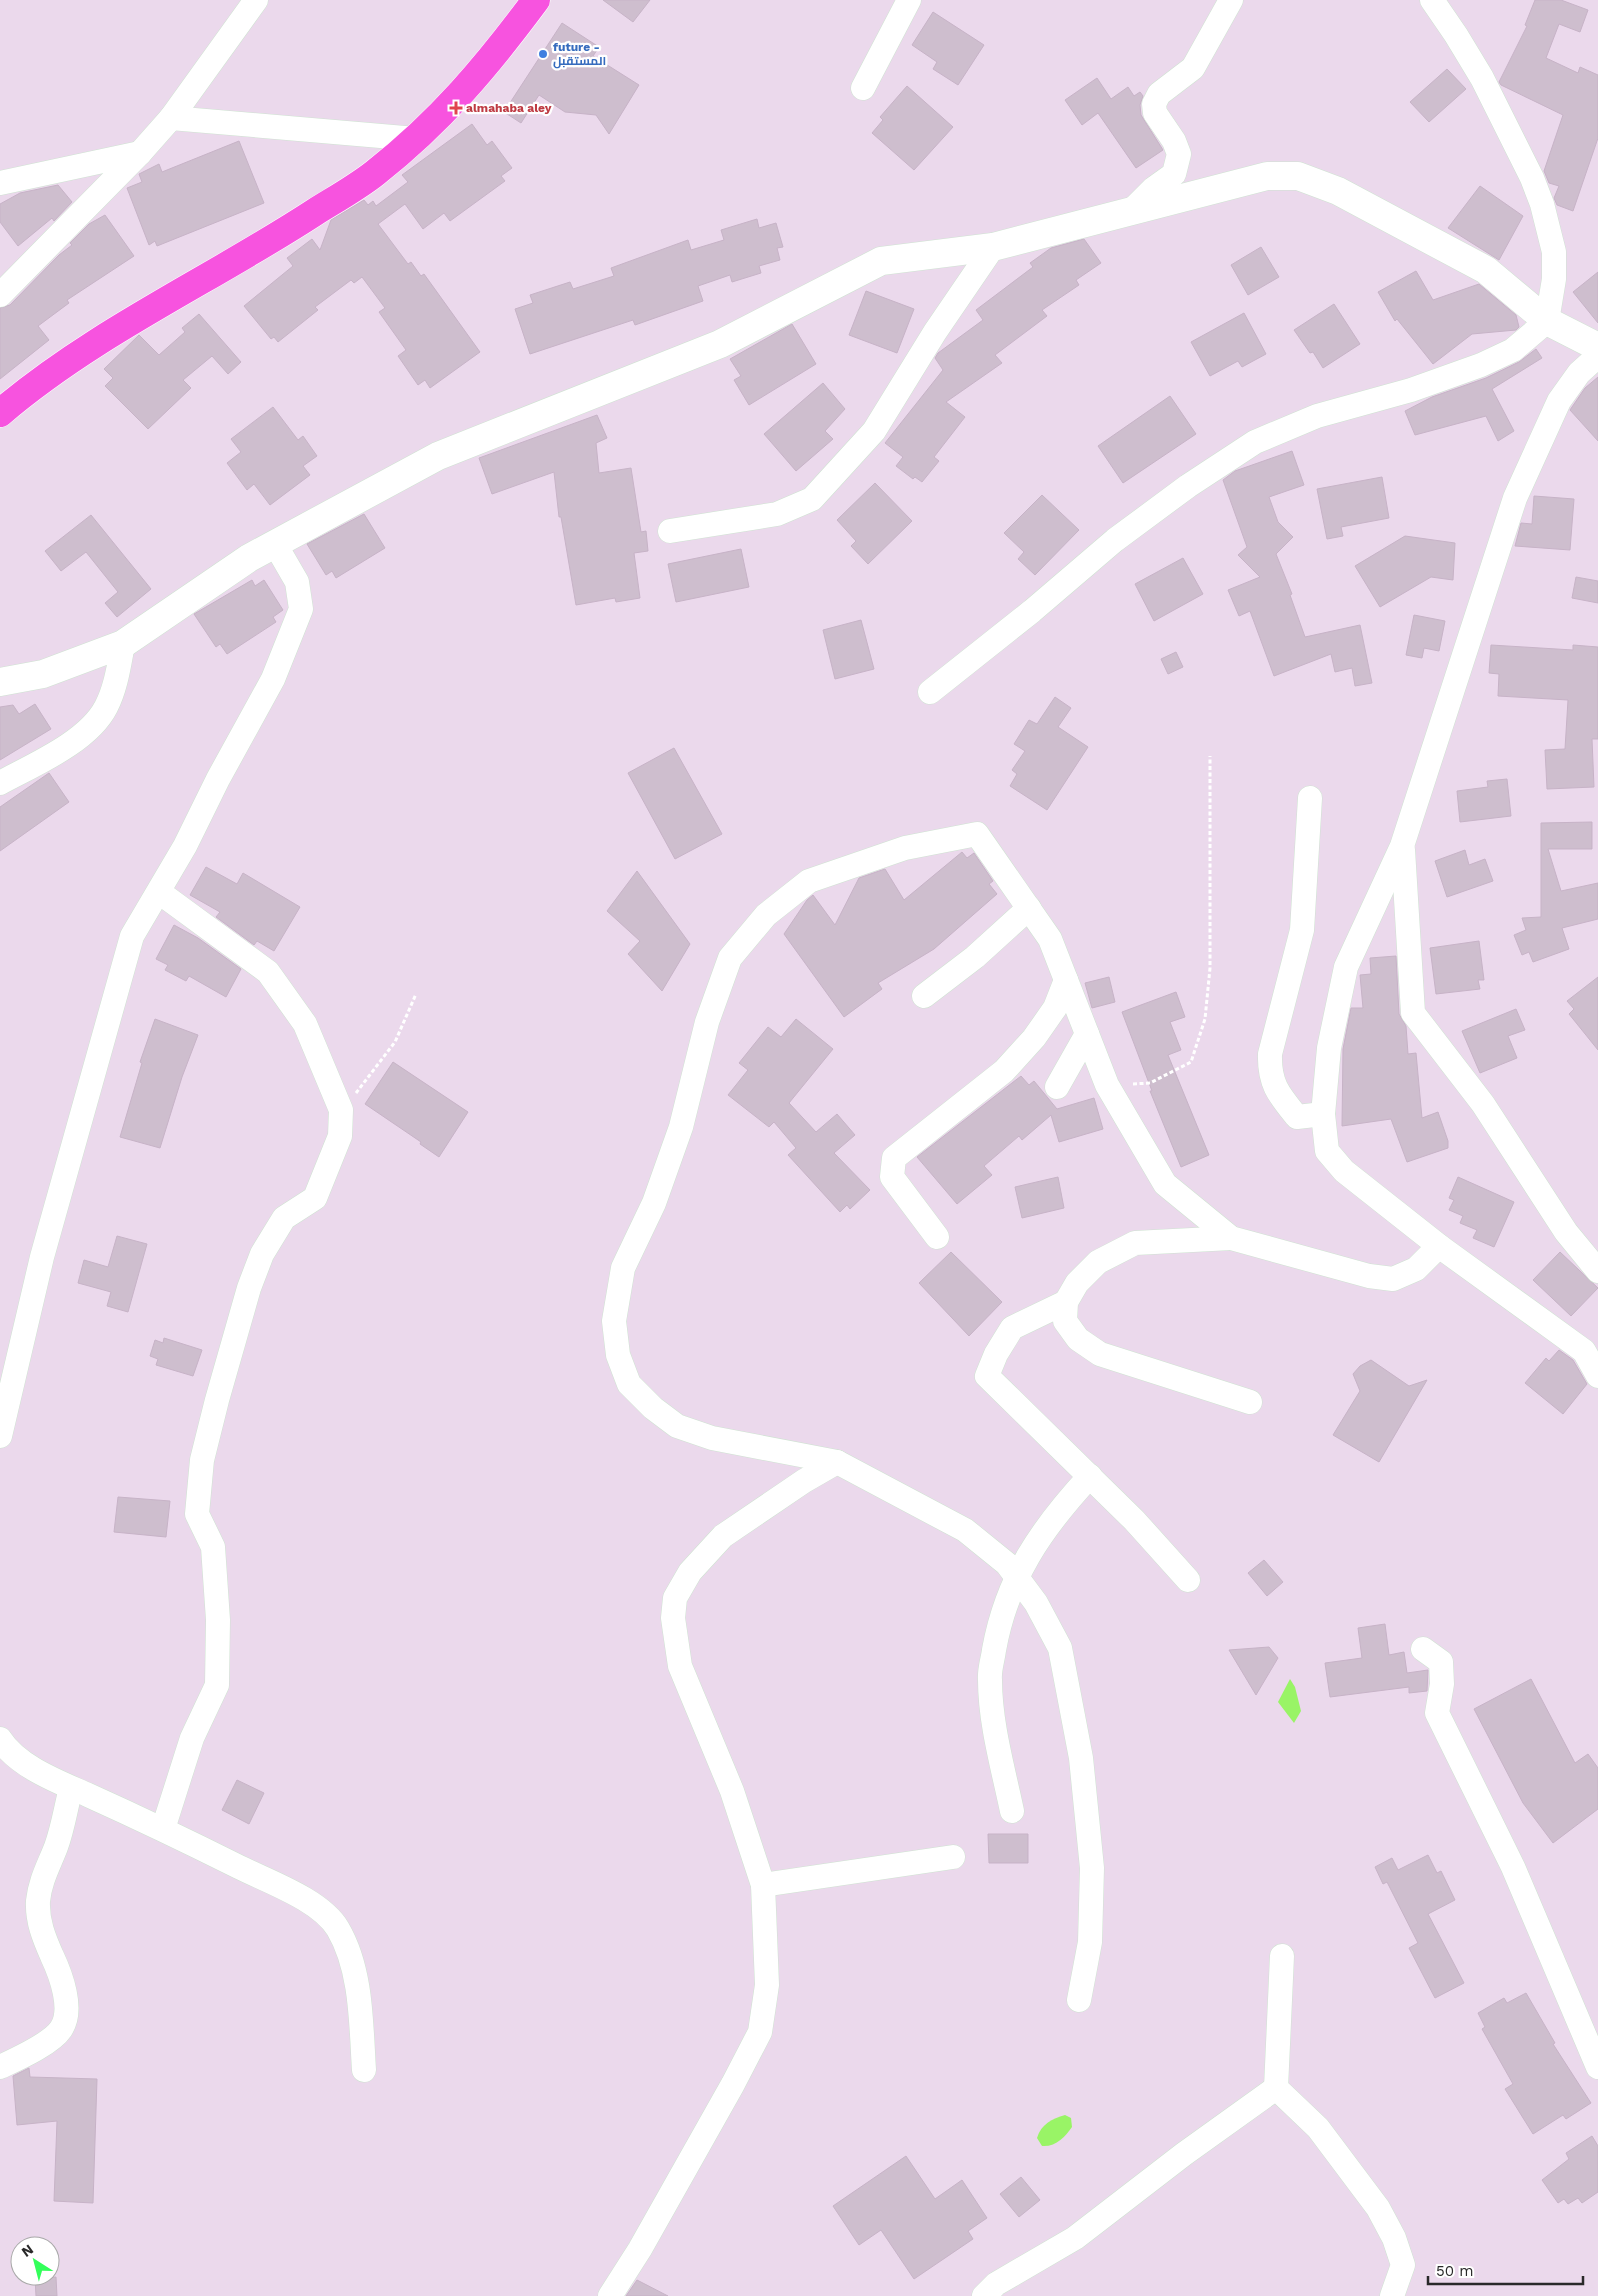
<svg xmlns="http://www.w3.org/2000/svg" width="1598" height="2296" font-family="'Work Sans',Cairo,sans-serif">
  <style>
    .water { fill: #99f466 }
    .building { fill: #cebece; stroke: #c7b3c7 }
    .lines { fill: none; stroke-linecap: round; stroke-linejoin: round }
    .street-casing { stroke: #cfe3d2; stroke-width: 25 }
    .secondary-casing { stroke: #cfe3d2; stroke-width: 29 }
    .primary-casing { stroke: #fff; stroke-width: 29 }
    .path { stroke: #fff; stroke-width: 3; stroke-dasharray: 4 2.5; stroke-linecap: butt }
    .street { stroke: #fff; stroke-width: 24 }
    .secondary { stroke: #fff; stroke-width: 28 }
    .primary { stroke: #f753df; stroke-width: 28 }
    .shop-dot { fill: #3f7fe0; stroke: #fff; stroke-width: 2 }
    .health-dot { fill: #e0444e; stroke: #fff; stroke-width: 2 }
    .labels { text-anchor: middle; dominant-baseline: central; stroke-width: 4.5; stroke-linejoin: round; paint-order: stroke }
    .shop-label { font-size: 12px; font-weight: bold; fill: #366cbe; stroke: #fff; text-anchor: start }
    .health-label { font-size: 12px; font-weight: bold; fill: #be3a42; stroke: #fff; text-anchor: start }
  </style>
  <rect width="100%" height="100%" fill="#ebd9ec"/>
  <g class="water">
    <path d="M 1290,1679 L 1295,1687 L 1301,1711 L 1294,1723 L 1278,1702 Z"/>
    <path d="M 1065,2115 L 1071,2118 L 1072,2127 C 1065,2137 1056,2147 1042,2146 L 1037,2138 C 1041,2124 1052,2119 1065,2115 Z"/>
  </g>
  <g class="building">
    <path d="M 603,0 L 650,0 L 633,22 Z"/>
    <path d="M 1535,0 L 1561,0 L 1588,10 L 1580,32 L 1559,24 L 1546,58 L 1578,73 L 1580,67 L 1598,75 L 1598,138 L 1573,211 L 1557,205 L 1554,198 L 1559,186 L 1549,183 L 1544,171 L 1563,115 L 1501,85 L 1499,82 L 1527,26 L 1525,25 Z"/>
    <path d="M 933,12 L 984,45 L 958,85 L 933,69 L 937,62 L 912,45 Z"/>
    <path d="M 562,23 L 599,47 L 593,56 L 639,85 L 609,134 L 596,115 L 565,112 L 539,95 L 521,123 L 504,112 Z"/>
    <path d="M 1447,69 L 1466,89 L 1429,122 L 1410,102 Z"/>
    <path d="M 1097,78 L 1111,99 L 1128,87 L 1134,96 L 1140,92 L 1143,96 L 1140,105 L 1141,115 L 1163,150 L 1136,168 L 1098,113 L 1082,125 L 1065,100 Z"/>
    <path d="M 907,86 L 953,127 L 914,170 L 872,133 L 883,120 L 880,117 Z"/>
    <path d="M 472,124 L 487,145 L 492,141 L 512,168 L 501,176 L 505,181 L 450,221 L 444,213 L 423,229 L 405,204 L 378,224 L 408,264 L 411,262 L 421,276 L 424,274 L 480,352 L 430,388 L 425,380 L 418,385 L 398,356 L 406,350 L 379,312 L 385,308 L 362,277 L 354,283 L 351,280 L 315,307 L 318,310 L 278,342 L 274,337 L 271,339 L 244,306 L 293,266 L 287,258 L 312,239 L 320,250 L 331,220 L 364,200 L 368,205 L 373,201 L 376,206 L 408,182 L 402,175 Z"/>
    <path d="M 239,141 L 264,203 L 157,246 L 155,241 L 149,245 L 127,188 L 142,182 L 139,174 L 159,164 L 162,172 Z"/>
    <path d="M 58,185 L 72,202 L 54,221 L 52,218 L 18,246 L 0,222 L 0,204 L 20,193 Z"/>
    <path d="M 1480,186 L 1523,216 L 1499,260 L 1448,228 Z"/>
    <path d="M 105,215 L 134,256 L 67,300 L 69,303 L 38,326 L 49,340 L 0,379 L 0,308 L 10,305 L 59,255 L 72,245 L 70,243 L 89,224 Z"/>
    <path d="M 757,219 L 759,228 L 776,223 L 783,247 L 777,248 L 780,260 L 759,266 L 761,273 L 732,282 L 730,275 L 698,286 L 703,301 L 635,325 L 633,320 L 530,354 L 515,309 L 533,303 L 530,295 L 570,282 L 573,289 L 614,276 L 611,268 L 688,240 L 691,250 L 724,240 L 721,230 Z"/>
    <path d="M 1084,239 L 1101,263 L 1076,280 L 1079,285 L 1042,310 L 1047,316 L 995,355 L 1002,363 L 946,402 L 965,417 L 934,457 L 939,461 L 922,482 L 915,477 L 913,479 L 896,466 L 903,457 L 885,443 L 943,370 L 935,358 L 938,353 L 983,320 L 976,310 L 1033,267 L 1030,263 L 1051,248 Z"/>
    <path d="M 1261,247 L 1279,277 L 1248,295 L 1231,265 Z"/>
    <path d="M 1416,271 L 1433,300 L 1479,284 L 1516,315 L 1519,327 L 1516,330 L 1472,334 L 1433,364 L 1397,319 L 1395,321 L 1378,292 Z"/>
    <path d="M 1598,272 L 1598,323 L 1573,292 Z"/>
    <path d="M 866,291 L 914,309 L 897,353 L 849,335 Z"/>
    <path d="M 1334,304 L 1360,344 L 1323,368 L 1313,352 L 1310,353 L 1294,330 Z"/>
    <path d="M 1244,313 L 1266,354 L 1242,367 L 1238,361 L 1210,376 L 1191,342 Z"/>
    <path d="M 199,314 L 241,362 L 228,374 L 212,356 L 183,380 L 191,388 L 148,429 L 105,386 L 113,378 L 104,369 L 139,335 L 159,355 L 185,332 L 182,328 Z"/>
    <path d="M 792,324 L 816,364 L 749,405 L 734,380 L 741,376 L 730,359 Z"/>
    <path d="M 1536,349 L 1542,358 L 1492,389 L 1514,431 L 1498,441 L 1486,416 L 1415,435 L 1405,411 L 1432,397 L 1486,378 L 1519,362 Z"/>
    <path d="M 1598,377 L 1598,441 L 1570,410 L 1585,388 Z"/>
    <path d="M 823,383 L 845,409 L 825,431 L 833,439 L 796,471 L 764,434 Z"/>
    <path d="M 1170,396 L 1196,434 L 1123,483 L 1098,446 Z"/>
    <path d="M 273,407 L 298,440 L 303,436 L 317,456 L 303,466 L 310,475 L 270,505 L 254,484 L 247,490 L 227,463 L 241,452 L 231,439 Z"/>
    <path d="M 597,415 L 607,438 L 596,443 L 599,473 L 631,468 L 641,532 L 646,531 L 648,551 L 634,553 L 640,598 L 616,602 L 615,598 L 576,605 L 561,517 L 559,517 L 554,472 L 492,494 L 479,458 Z"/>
    <path d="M 1292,451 L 1304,485 L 1269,497 L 1278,522 L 1293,537 L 1276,554 L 1292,594 L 1290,595 L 1305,637 L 1360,625 L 1372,683 L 1355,686 L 1352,668 L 1335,672 L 1331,654 L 1274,676 L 1250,611 L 1239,616 L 1228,590 L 1260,577 L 1238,555 L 1247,547 L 1223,480 L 1235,471 Z"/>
    <path d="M 1382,477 L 1389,518 L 1341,527 L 1343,536 L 1327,539 L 1317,489 Z"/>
    <path d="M 875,483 L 912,521 L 868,564 L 851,546 L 856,541 L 837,520 Z"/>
    <path d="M 1042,495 L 1079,530 L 1035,575 L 1018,559 L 1024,552 L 1004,533 Z"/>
    <path d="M 1534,496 L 1574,499 L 1570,550 L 1515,546 L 1521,523 L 1532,524 Z"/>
    <path d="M 364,514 L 385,548 L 336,578 L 332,571 L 326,575 L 307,544 Z"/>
    <path d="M 91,515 L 151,589 L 117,617 L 105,603 L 118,592 L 86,552 L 61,571 L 45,551 Z"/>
    <path d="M 1405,536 L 1455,543 L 1453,580 L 1431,577 L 1380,607 L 1355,566 Z"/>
    <path d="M 741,549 L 749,587 L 676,602 L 668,564 Z"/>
    <path d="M 1183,558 L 1203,594 L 1154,621 L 1135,584 Z"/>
    <path d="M 1576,577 L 1598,581 L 1598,603 L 1572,598 Z"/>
    <path d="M 252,580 L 255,586 L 264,580 L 283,610 L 273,617 L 276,622 L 227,654 L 220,644 L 216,647 L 194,614 Z"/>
    <path d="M 1414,615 L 1445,621 L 1439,651 L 1424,648 L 1422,658 L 1406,655 Z"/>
    <path d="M 861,620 L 874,669 L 835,679 L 823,630 Z"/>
    <path d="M 1491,645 L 1573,650 L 1573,645 L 1598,647 L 1598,739 L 1592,739 L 1594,787 L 1547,789 L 1545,750 L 1565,749 L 1568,700 L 1498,696 L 1499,674 L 1489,673 Z"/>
    <path d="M 1176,652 L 1183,667 L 1168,674 L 1161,659 Z"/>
    <path d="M 1055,697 L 1071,708 L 1058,727 L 1088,747 L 1047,810 L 1010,786 L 1017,774 L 1012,770 L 1025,751 L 1014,744 L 1029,720 L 1037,724 Z"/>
    <path d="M 35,704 L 51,729 L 0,760 L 0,707 L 13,705 L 19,714 Z"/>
    <path d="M 674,748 L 722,834 L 675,859 L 628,773 Z"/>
    <path d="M 49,773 L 69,802 L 0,851 L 0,807 Z"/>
    <path d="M 1507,779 L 1511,816 L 1460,822 L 1457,791 L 1488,787 L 1487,781 Z"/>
    <path d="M 1592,822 L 1592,849 L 1548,849 L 1561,891 L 1598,883 L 1598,919 L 1562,928 L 1569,949 L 1533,962 L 1529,952 L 1522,955 L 1514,935 L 1526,930 L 1522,918 L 1541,917 L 1541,823 Z"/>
    <path d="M 1465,850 L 1469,865 L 1485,859 L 1493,881 L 1447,897 L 1435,861 Z"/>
    <path d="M 962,852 L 967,858 L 974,853 L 993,881 L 989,884 L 997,894 L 934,949 L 878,983 L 882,989 L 844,1017 L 784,934 L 807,900 L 813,895 L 835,925 L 859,878 L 885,869 L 904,900 Z"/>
    <path d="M 206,867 L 237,884 L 243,873 L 300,907 L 274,951 L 257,941 L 254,945 L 216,917 L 220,912 L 190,895 Z"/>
    <path d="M 637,871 L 690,944 L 662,991 L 628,954 L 640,941 L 607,911 Z"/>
    <path d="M 174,925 L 198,938 L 241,969 L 226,997 L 189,976 L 186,981 L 165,970 L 168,965 L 156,959 Z"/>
    <path d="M 1479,941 L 1484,980 L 1478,980 L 1480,989 L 1436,994 L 1430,948 Z"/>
    <path d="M 1396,956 L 1399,1014 L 1406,1026 L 1408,1054 L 1416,1053 L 1422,1118 L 1438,1112 L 1448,1141 L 1448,1148 L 1407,1162 L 1391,1119 L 1342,1126 L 1343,1049 L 1351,1008 L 1363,1008 L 1360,975 L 1371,974 L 1370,958 Z"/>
    <path d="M 1109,977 L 1115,1002 L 1092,1008 L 1085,983 Z"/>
    <path d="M 1598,977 L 1598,1050 L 1569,1014 L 1574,1009 L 1567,1001 Z"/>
    <path d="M 1176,992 L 1185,1017 L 1170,1022 L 1181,1050 L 1168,1055 L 1209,1155 L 1181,1167 L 1150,1091 L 1152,1091 L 1122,1012 Z"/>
    <path d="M 1516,1009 L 1525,1030 L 1508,1036 L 1517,1058 L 1480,1073 L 1462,1031 Z"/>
    <path d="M 155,1019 L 198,1035 L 182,1077 L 160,1148 L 120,1137 L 142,1063 L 140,1062 Z"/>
    <path d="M 796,1019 L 833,1049 L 789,1103 L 816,1132 L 837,1114 L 855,1135 L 834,1153 L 870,1190 L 850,1209 L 847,1205 L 840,1212 L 788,1155 L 796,1148 L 774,1122 L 769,1127 L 728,1095 L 748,1070 L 739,1063 L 768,1027 L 781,1037 Z"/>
    <path d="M 393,1062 L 468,1112 L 439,1157 L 420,1144 L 421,1142 L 365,1104 Z"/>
    <path d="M 1021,1076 L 1029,1085 L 1034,1081 L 1057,1109 L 1094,1098 L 1103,1129 L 1059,1142 L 1051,1115 L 1022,1140 L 1019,1136 L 984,1166 L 992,1175 L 957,1204 L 917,1157 Z"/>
    <path d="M 1058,1177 L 1064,1208 L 1022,1218 L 1015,1187 Z"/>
    <path d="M 1458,1177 L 1514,1202 L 1494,1247 L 1473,1238 L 1477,1230 L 1460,1223 L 1463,1216 L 1449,1210 L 1454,1200 L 1449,1198 Z"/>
    <path d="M 117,1236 L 147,1244 L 128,1312 L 107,1306 L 111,1292 L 78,1283 L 84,1260 L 108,1267 Z"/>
    <path d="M 951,1252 L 1002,1302 L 969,1336 L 919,1283 Z"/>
    <path d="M 1560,1252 L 1598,1288 L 1571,1316 L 1533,1280 Z"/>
    <path d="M 164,1338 L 202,1350 L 193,1376 L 156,1365 L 158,1359 L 150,1356 L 155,1340 L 163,1343 Z"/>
    <path d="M 1559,1350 L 1573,1360 L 1587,1384 L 1563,1414 L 1525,1383 L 1546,1358 L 1549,1361 Z"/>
    <path d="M 1371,1360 L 1409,1386 L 1427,1380 L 1379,1462 L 1333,1435 L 1360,1391 L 1353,1374 L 1360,1366 Z"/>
    <path d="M 118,1497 L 170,1501 L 166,1537 L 114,1532 Z"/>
    <path d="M 1264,1560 L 1283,1582 L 1267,1596 L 1248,1573 Z"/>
    <path d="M 1385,1624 L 1389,1655 L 1404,1652 L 1407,1673 L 1428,1670 L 1427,1691 L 1409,1693 L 1409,1687 L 1330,1697 L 1325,1663 L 1362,1658 L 1358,1628 Z"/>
    <path d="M 1269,1647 L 1278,1658 L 1256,1695 L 1229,1650 Z"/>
    <path d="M 1531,1679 L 1575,1763 L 1588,1754 L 1598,1768 L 1598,1809 L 1553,1843 L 1523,1803 L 1474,1709 Z"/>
    <path d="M 237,1780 L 264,1793 L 249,1824 L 222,1810 Z"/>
    <path d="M 988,1834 L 1028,1834 L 1028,1863 L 989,1863 Z"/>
    <path d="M 1428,1855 L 1437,1873 L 1441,1871 L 1455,1900 L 1428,1914 L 1464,1983 L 1435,1998 L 1409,1948 L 1418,1943 L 1387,1882 L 1383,1884 L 1375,1867 L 1392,1858 L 1398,1870 Z"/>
    <path d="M 1526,1993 L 1555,2043 L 1553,2044 L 1591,2103 L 1566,2119 L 1563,2115 L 1533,2134 L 1505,2089 L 1513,2084 L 1482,2029 L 1485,2027 L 1478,2013 L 1504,1998 L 1507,2003 Z"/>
    <path d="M 29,2068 L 30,2077 L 97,2079 L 93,2203 L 54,2201 L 57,2121 L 17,2125 L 13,2076 Z"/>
    <path d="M 1592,2136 L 1598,2146 L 1598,2192 L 1582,2203 L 1578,2198 L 1568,2204 L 1564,2199 L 1558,2203 L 1542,2180 L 1569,2159 L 1566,2153 Z"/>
    <path d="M 906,2156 L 935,2199 L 962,2180 L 987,2218 L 968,2231 L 973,2239 L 914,2279 L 881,2230 L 859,2245 L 833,2206 Z"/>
    <path d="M 1021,2177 L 1040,2200 L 1019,2217 L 1000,2194 Z"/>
    <path d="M 56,2277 L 57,2296 L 36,2296 L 35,2278 Z"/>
    <path d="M 637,2280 L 668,2296 L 626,2296 Z"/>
  </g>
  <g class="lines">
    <g class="street-casing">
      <g id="street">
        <path d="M 863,88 L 909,0"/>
        <path d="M 171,118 L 416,139"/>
        <path d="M 0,183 L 140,153"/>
        <path d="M 1132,210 L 1153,189 L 1174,174 L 1179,154 L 1174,141 L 1155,113 L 1154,104 L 1159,94 L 1193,68 L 1231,0"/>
        <path d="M 0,295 L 140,153 L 171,118 L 256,0"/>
        <path d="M 1598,356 L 1579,373 L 1559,401 L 1515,498 L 1402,846 L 1346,967 L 1329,1048 L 1323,1114 L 1327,1151 L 1344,1171 L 1439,1246 L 1584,1351 L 1598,1376"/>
        <path d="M 670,531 L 777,514 L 812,499 L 874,431 L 935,332 L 993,247"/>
        <path d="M 930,692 L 1032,611 L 1115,540 L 1188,486 L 1255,442 L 1317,416 L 1411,390 L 1481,365 L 1513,350 L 1547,321 L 1554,279 L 1554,252 L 1542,204 L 1532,178 L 1482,78 L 1456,35 L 1432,0"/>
        <path d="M 0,783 C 33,765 88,742 106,707 C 116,688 119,665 123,644"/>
        <path d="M 1310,798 L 1302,930 L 1270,1054 C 1269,1084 1279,1095 1297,1117 L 1323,1114"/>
        <path d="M 1403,850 L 1413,1013 L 1483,1104 L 1566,1232 L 1598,1271"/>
        <path d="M 159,892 L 268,972 L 305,1024 L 341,1110 L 340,1136 L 315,1198 L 284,1218 L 262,1254 L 249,1288 L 217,1400 L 202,1460 L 197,1514 L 213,1547 L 218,1620 L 217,1685 L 192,1738 L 163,1829"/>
        <path d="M 924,996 L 975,957 L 1029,908"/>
        <path d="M 1057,1087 L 1087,1034"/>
        <path d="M 937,1237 L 892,1177 L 894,1158 L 1004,1071 L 1034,1038 L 1055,1008 L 1066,980"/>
        <path d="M 1231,1238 L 1135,1243 L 1098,1262 L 1077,1283 L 1066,1302 L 1065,1321 L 1078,1339 L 1100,1354 L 1250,1402"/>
        <path d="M 1066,1302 L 1012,1328 L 996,1354 L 987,1376 L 1134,1520 L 1188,1580"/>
        <path d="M 0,1436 L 42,1257 L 132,936 L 185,846 L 218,779 L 273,679 L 301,609 L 297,582 L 275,544"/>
        <path d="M 1423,1649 L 1441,1662 L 1442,1684 L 1437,1713 L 1513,1867 L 1598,2067"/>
        <path d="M 0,1739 C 18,1767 59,1782 88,1795 C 139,1818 189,1842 239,1867 C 269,1882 321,1900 338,1929 C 362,1970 361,2024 364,2070"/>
        <path d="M 1012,1811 C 1003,1768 990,1723 990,1680 C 989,1670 993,1659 994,1650 C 1007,1578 1041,1529 1090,1476"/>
        <path d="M 763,1885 L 953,1857"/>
        <path d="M 1282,1956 L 1276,2088 L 1318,2128 L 1378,2208 L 1394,2238 L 1403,2265 L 1392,2296"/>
        <path d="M 1079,2000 L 1090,1942 L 1092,1868 L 1081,1758 L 1060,1648 L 1036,1603 L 1007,1564 L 965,1530 L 837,1462 L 712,1438 L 677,1426 L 653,1408 L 629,1384 L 618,1355 L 614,1321 L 623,1268 L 654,1203 L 681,1127 L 707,1022 L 730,958 L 766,915 L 809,881 L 905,848 L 977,834 L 1050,939 L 1107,1085 L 1165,1184 L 1231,1238 L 1369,1276 L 1393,1279 L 1416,1269 L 1439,1246"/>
        <path d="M 0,2067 C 17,2059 51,2044 61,2029 C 74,2010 61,1975 52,1956 C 44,1938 37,1921 38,1901 C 40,1881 49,1865 56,1847 C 63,1828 66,1807 71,1788"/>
        <path d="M 610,2296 L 640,2249 L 733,2084 L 760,2032 L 767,1985 L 763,1885 L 732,1791 L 680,1666 L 673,1618 L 675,1598 L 690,1572 L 723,1536 L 804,1481 L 837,1462"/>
        <path d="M 984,2296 L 996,2284 L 1075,2238 L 1184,2154 L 1276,2088"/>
      </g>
    </g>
    <g class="secondary-casing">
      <path id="secondary" d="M 0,682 L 43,674 L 123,644 L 249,558 L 438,456 L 720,344 L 881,261 L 993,247 L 1267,176 L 1298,176 L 1338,191 L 1486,270 L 1547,321 L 1598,347"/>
    </g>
    <g class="primary-casing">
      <path id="primary" d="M 0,413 C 95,332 211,280 315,212 C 334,200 356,188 375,173 C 440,122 487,66 536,0"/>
    </g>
    <g class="path">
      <path d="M 1133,1084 L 1150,1083 L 1191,1062 L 1205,1019 L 1210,968 L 1210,756"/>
      <path d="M 356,1093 L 395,1042 L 416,994"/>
    </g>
    <use href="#street" class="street"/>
    <use href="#secondary" class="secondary"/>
    <use href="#primary" class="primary"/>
  </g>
  <circle class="shop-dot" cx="543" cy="54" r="5"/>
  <path class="health-dot" d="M453.5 100.5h5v5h5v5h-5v5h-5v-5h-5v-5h5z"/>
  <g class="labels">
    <g class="shop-label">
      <text x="553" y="47">future -<tspan x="553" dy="14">المستقبل</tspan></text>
    </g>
    <g class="health-label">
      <text x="466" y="108">almahaba aley</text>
    </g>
  </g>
  <g transform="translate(35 2261) rotate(324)"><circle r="24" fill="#ffffff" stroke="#a9a9a9"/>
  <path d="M0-4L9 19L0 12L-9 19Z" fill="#33ff5a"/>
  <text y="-8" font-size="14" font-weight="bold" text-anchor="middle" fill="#292929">N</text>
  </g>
  <path d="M1428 2276v8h155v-8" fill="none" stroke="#292929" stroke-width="2.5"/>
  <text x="1436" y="2276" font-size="15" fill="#292929" stroke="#ffffff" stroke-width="4" paint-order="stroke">50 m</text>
</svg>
